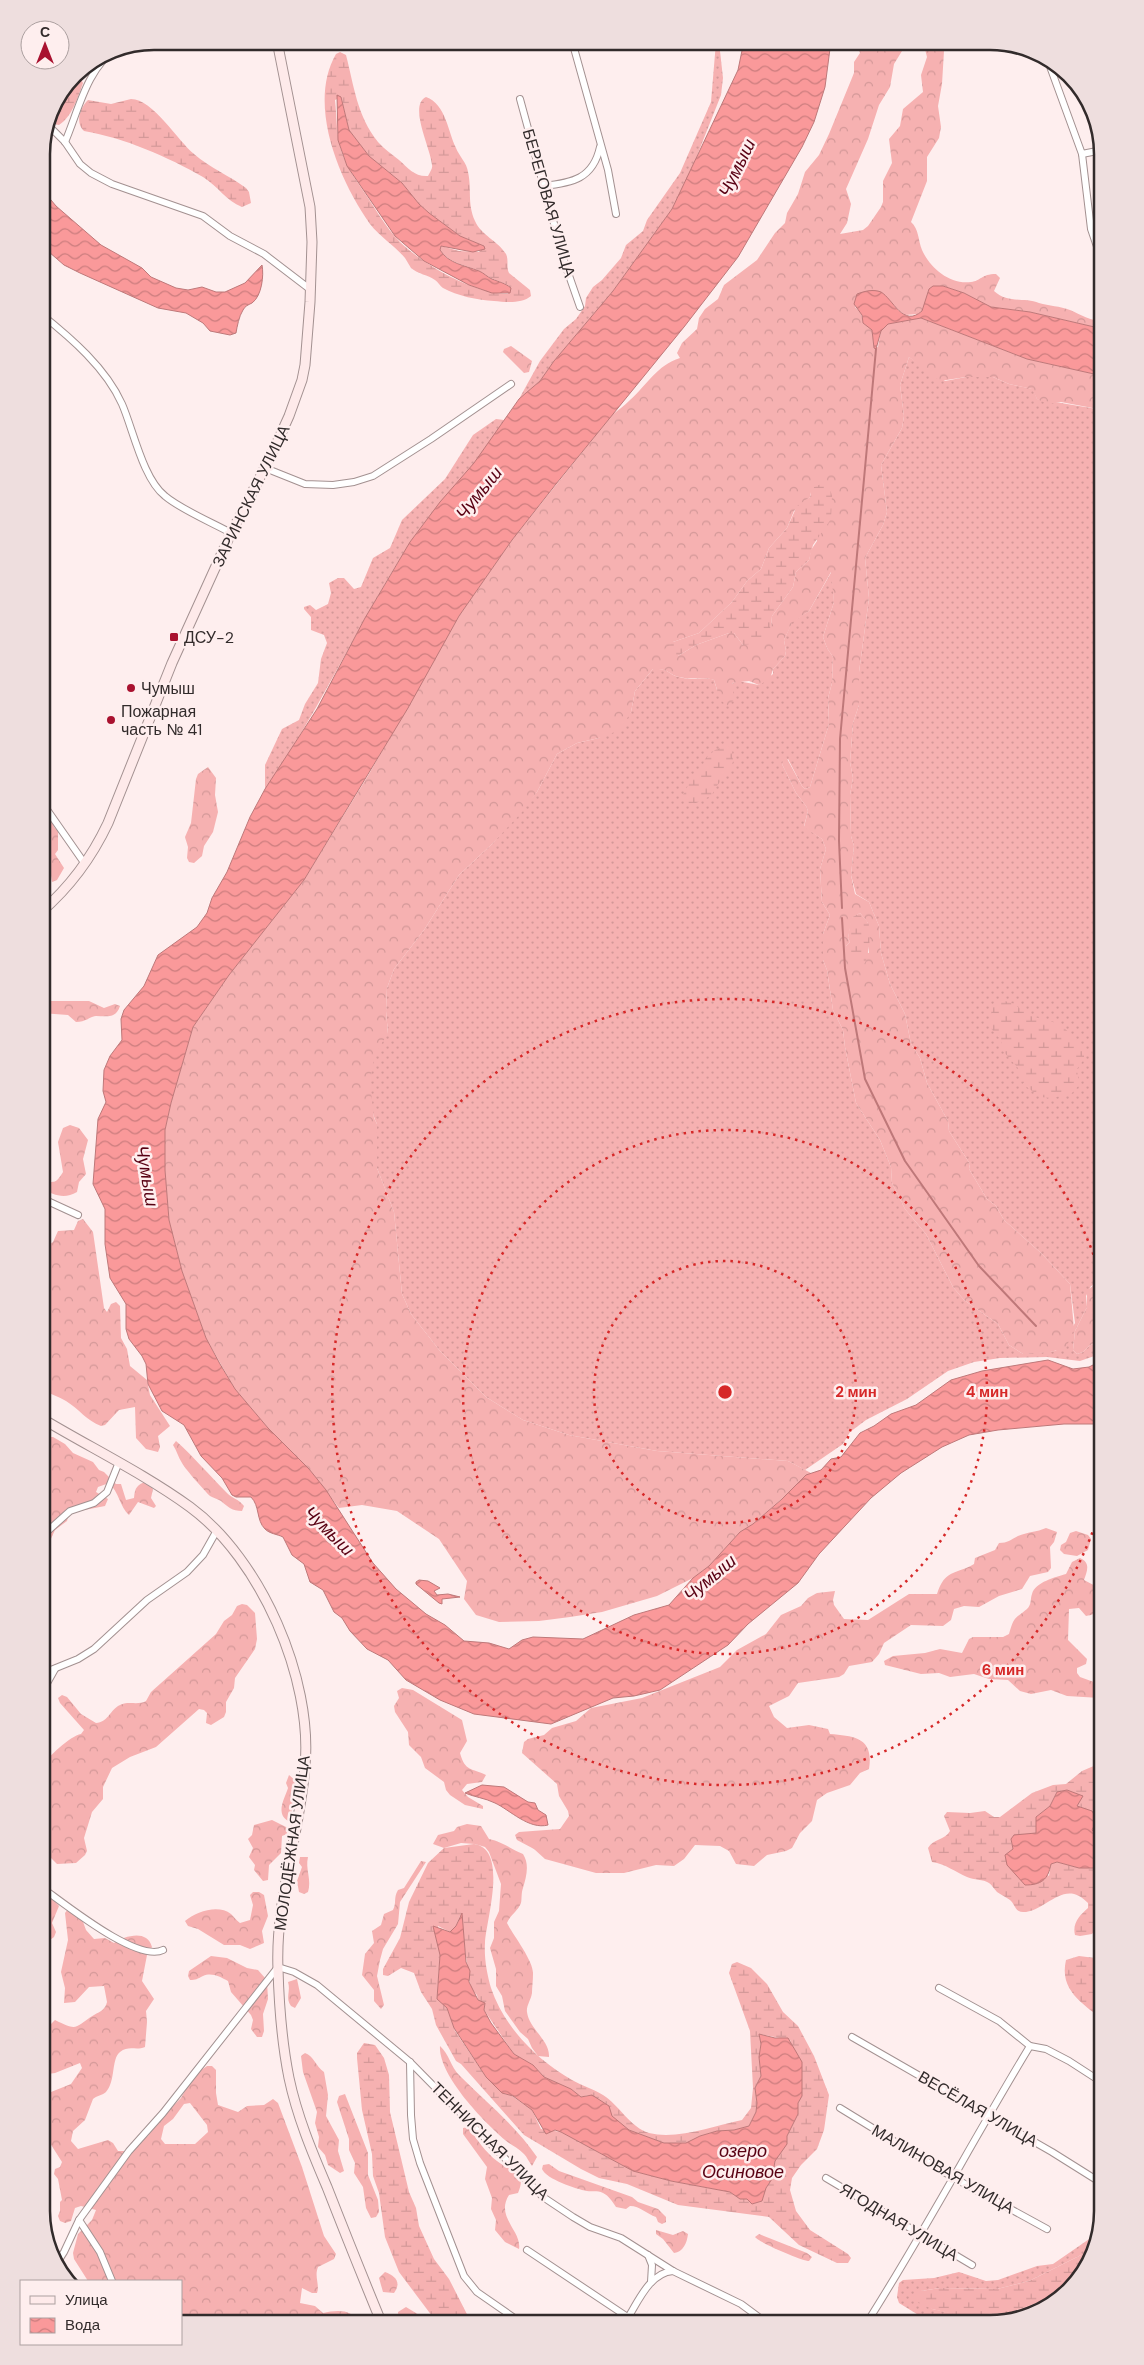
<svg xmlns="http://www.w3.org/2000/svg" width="1144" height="2365" font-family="'DM Sans',sans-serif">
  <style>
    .grass { fill: url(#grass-dots) }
    .forest { fill: url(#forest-crowns); fill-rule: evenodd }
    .wetland { fill: url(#wetland-marsh); fill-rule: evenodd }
    .water { fill: url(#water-waves); stroke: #be7879 }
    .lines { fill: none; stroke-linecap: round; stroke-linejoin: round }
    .stream { stroke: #be7879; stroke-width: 2 }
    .street-casing { stroke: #a39191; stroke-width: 8 }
    .secondary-casing { stroke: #a39191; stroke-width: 11 }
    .street { stroke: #fff; stroke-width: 6 }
    .secondary { stroke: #feeaea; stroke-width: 9 }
    .ring { fill: none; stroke: #d62828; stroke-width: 2.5; stroke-dasharray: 2.5 5 }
    .poi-dot { fill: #a9112f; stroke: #feeeee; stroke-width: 2 }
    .labels { text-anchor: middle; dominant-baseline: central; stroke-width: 5; stroke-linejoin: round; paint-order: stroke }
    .street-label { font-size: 16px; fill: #322b2b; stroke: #feeeee }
    .poi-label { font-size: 16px; fill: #322b2b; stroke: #feeeee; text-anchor: start }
    .water-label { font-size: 18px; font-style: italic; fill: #590113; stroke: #feeeee }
    .rim { fill: none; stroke: #322b2b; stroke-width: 2.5 }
    .centre { fill: #d62828; stroke: #feeeee; stroke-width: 2.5 }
    .ring-label { font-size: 15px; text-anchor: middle; font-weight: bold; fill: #d62828; stroke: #feeeee; stroke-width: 5; stroke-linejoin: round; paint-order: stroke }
  </style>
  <defs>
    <pattern id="grass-dots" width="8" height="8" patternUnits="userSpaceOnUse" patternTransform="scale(1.25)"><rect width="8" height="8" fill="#f6b1b1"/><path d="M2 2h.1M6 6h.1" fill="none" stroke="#d39898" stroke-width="1.8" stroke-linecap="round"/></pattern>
    <pattern id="forest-crowns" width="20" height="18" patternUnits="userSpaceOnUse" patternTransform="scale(1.25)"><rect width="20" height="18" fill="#f6b1b1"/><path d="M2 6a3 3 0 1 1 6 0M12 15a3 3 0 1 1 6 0" fill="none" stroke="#d39898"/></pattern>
    <pattern id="wetland-marsh" width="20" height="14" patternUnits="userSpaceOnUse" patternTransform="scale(1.25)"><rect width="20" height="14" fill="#f6b1b1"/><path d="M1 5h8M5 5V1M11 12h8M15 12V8" fill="none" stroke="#d39898"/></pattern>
    <pattern id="water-waves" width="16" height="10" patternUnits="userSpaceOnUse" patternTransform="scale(1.25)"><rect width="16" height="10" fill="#fa999a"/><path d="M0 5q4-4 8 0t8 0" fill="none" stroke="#cb7d7e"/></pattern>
  </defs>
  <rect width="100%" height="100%" fill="#feeeee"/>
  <g class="grass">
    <path d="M 716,42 L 719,42 L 723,78 L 721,95 L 689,176 L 672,209 L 613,291 L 554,361 L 540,381 L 519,399 L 540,361 L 564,329 L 576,319 L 585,306 L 586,298 L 593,287 L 602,280 L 621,258 L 626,245 L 643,231 L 647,220 L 680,173 L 711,102 Z"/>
    <path d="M 909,357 L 945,381 L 966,377 L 993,377 L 1009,384 L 1033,389 L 1037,399 L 1103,410 L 1103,1282 L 1091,1286 L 1086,1296 L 1087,1307 L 1075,1331 L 1073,1350 L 1077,1354 L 1083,1352 L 1090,1345 L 1103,1343 L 1103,1353 L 1080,1361 L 1047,1357 L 1000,1358 L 974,1362 L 948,1371 L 907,1399 L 866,1420 L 850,1432 L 843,1444 L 805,1470 L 788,1461 L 657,1451 L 569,1435 L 523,1420 L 486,1397 L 440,1351 L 411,1314 L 402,1294 L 394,1212 L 377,1168 L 377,1124 C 368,1108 368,1067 376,1050 C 379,1044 384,1038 388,1033 L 386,1011 L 387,988 L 394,969 L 424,930 L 459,875 L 492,844 L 537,792 L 557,754 L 577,743 L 599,738 L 631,712 L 635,691 L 653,669 C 670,668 667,674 679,677 C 690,681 703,676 714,680 L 717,690 L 738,681 L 759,685 L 773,674 L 773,669 L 785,656 L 786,651 L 784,640 L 792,622 L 809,611 L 832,571 L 834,602 L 823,637 L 827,648 L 833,657 L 832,683 L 828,698 L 829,724 L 810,787 L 805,789 L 802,786 L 788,759 L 782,764 L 796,793 L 806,806 L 808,811 L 804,826 L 822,839 L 826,849 L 820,869 L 822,902 L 830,915 L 823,934 L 823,960 L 827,970 L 833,1010 L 843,1030 L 845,1047 L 856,1103 L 880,1140 L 891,1167 L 892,1183 L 905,1209 L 926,1234 L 953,1287 L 964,1300 L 998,1324 L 1009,1345 L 1023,1354 L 1055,1351 L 1060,1348 L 1075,1323 L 1070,1284 L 1041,1253 L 1004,1220 L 996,1206 L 987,1199 L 969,1169 L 970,1164 L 949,1131 L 948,1121 L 927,1083 L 920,1058 L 911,1044 L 905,1014 L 890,984 L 881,953 L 879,926 L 869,902 L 856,894 L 851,875 L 854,846 L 851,836 L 850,795 L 853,778 L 850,762 L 853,723 L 859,705 L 859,672 L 869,598 L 865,558 L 883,525 L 887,512 L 881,465 L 902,428 L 904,416 L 900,385 Z"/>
    <path d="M 496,419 L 504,420 C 480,465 438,500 410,543 C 358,623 320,711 265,789 L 265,765 L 282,729 L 299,720 L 305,704 L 318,683 L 321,659 L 327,643 L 324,635 L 311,630 L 311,617 L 304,609 L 304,607 L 310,605 L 316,610 L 328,604 L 331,593 L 329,583 L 338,578 L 344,578 L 354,589 L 361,587 L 373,558 L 390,548 L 402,520 L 445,479 L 473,435 Z"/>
    <path d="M 1095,2235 L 1090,2254 L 1081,2255 L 1029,2281 L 997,2289 L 940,2288 L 921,2291 L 932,2309 L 957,2314 L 1008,2313 L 1048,2299 L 1061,2288 L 1075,2279 L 1085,2269 L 1084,2274 L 1035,2313 L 990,2324 L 933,2324 L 899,2303 L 897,2297 L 899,2283 L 903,2280 L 934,2278 L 959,2272 L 986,2281 L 998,2280 L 1037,2266 L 1053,2264 Z"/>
  </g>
  <g class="forest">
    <path d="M 859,41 L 903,41 L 902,51 L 894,64 L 890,87 L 879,105 L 868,139 L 846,189 L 851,204 L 847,223 L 840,234 L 863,230 L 868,226 L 881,207 L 883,202 L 883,181 L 892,163 L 889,139 L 900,126 L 903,109 L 923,92 L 921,75 L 927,57 L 923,41 L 940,41 L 944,51 L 942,84 L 938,106 L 941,127 L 939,138 L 927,157 L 927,181 L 911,222 C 919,229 918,240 922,250 C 930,268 950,285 971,282 C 981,281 981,274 996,274 L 1000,278 L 994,291 C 1008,304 1025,297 1039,303 C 1049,306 1060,306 1070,310 C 1081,315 1090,320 1103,322 L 1103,329 L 1030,312 L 991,307 L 964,293 L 943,286 L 929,289 L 924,309 L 918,314 L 905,315 C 889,303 880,285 857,294 L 855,307 L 861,313 L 863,323 L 872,329 L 874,348 L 878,347 L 881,331 L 888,324 L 921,318 L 1027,359 L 1103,376 L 1103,410 L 1061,402 L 1048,404 L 1037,399 L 1032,389 L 1009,384 L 993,377 L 966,377 L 940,381 L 909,357 L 900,385 L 904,416 L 902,428 L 881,465 L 887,512 L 883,525 L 865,558 L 869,598 L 859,672 L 859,705 L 853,723 L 850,762 L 853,778 L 850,795 L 851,836 L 854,846 L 851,875 L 855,894 L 869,902 L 879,926 L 881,953 L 890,984 L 905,1014 L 911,1044 L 920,1058 L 927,1083 L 948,1121 L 949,1131 L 970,1164 L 969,1169 L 987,1199 L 996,1206 L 1004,1220 L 1041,1253 L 1070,1284 L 1074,1329 L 1066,1348 L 1050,1352 L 1028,1354 L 1023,1354 L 1009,1345 L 998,1324 L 964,1300 L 953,1287 L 926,1234 L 905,1209 L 892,1183 L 891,1167 L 880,1140 L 856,1103 L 845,1047 L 843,1030 L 833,1010 L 827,970 L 823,960 L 823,934 L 830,915 L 822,902 L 820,869 L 826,849 L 822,839 L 804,827 L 808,811 L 806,806 L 796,793 L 782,764 L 785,755 L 802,786 L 805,789 L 810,787 L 829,724 L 828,698 L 832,683 L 833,657 L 827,648 L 823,637 L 834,602 L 831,572 L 809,611 L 792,623 L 784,640 L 786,651 L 785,656 L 773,669 L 770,679 L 759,685 L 749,681 L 732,683 L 734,700 L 727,706 L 720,699 L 714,680 C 702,676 690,680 679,677 C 667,674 671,669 653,669 L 635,691 L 631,712 L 620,730 L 599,738 L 577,743 L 557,754 L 537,792 L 522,812 L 492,844 L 459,875 L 424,930 L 394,969 L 387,988 L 386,1011 L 388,1034 C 366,1063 370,1083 374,1118 L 377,1124 L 377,1168 L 394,1212 L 402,1294 L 411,1314 L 440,1351 L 486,1397 L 523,1420 L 569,1435 L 657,1451 L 788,1461 L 811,1473 L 753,1524 L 740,1532 L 709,1566 L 693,1578 L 657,1596 L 602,1612 L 570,1617 L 539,1621 L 499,1622 L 476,1615 L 464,1599 L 467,1581 L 439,1539 L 397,1511 L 362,1505 L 339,1508 L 309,1469 L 279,1441 L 235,1389 L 206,1338 L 182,1271 L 169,1220 L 165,1170 L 165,1130 L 171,1103 L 193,1027 L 229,975 L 304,880 L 369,774 L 459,616 L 512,540 L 612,415 C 618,410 624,406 630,400 C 647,385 657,365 680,358 L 677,353 L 682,343 L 697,329 L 699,318 L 705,309 L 718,299 L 724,285 L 757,260 L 775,233 L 785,223 L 787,213 L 798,194 L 805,172 L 819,155 L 829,134 L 854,73 L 854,62 L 860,53 L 857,44 ZM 810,492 L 817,541 L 811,550 L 809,560 L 796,572 L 793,587 L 772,616 L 771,626 L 743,645 L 734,633 L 729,633 L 696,645 L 678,656 L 673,642 L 699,633 L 732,602 L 747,581 L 761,569 L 769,548 L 787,528 L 794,511 L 810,497 ZM 860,913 L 868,923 L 869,953 L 846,946 L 850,942 L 848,938 L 852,918 Z"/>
    <path d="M 511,346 L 532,361 L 529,372 L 524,373 L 503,352 L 504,349 Z"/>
    <path d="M 208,767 L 216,778 L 215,795 L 218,812 L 213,832 L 204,846 L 202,856 L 194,863 L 189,862 L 187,858 L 188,847 L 185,837 L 191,823 L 196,779 L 198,774 Z"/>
    <path d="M 45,817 L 51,818 L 54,827 L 58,831 L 58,850 L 55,854 L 64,868 L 57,880 L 52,882 C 51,874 49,867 48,859 L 41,861 L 41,821 Z"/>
    <path d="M 49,1001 L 89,1001 L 104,1008 L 115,1004 L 120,1006 C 116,1019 106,1016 96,1016 C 89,1017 86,1022 76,1022 L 68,1015 L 41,1013 L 41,1002 Z"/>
    <path d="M 70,1125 L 79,1128 L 88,1140 L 83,1159 L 86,1174 L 79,1182 L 77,1192 C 65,1199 54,1196 42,1188 L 43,1184 C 56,1180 55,1185 63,1172 L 58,1142 L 63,1128 Z"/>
    <path d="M 83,1219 L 93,1232 L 104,1308 L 107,1312 L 111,1304 L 116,1302 L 120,1306 L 121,1338 L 127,1349 L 130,1366 L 147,1380 L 150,1395 L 170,1426 L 158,1436 L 160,1447 L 158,1452 L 146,1449 L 136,1438 L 135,1407 L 119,1410 L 105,1425 L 101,1426 C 87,1421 79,1409 66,1401 C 58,1396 49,1394 41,1389 L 41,1250 L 53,1242 L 58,1231 L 74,1230 L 78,1221 Z"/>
    <path d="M 1103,1282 L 1103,1343 L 1090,1345 L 1083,1352 L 1077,1354 L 1073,1350 L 1075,1331 L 1087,1307 L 1087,1291 L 1096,1283 Z"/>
    <path d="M 41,1434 L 45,1437 L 53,1437 L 65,1444 L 73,1453 L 93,1462 L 99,1470 L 104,1472 L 116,1484 L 121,1484 L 126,1500 L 134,1498 C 135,1487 137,1485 147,1481 L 153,1489 L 151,1498 L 156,1506 L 154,1508 L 138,1502 L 129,1515 C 120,1507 119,1492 109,1483 L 98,1487 L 96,1492 L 108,1499 L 105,1506 L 69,1513 L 67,1521 L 55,1530 L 49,1543 L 41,1546 Z"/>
    <path d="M 176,1441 C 194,1457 209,1475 226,1492 C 231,1498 239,1499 244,1506 L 242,1511 C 232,1511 228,1507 221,1501 C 218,1499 213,1498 210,1496 C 204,1490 186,1470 182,1463 C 178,1457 177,1451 173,1445 Z"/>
    <path d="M 1046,1528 L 1057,1532 L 1054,1542 L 1050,1547 L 1051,1568 L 1048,1572 L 1030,1576 L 1022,1589 L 999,1596 L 979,1607 L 964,1606 L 954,1609 L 951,1620 L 943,1626 L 911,1625 L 884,1643 L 879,1654 L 872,1662 L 849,1666 L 844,1674 L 839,1677 L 798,1683 L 789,1696 L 769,1706 L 774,1717 L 787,1728 L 809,1725 L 828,1729 L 830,1734 C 855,1736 874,1738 869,1769 L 860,1773 L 850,1785 L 827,1793 L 817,1800 L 812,1821 L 800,1833 L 792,1848 L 786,1851 L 767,1855 L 754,1866 L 736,1864 L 729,1851 L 720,1846 L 695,1845 L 684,1859 L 674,1866 L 656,1865 L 624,1873 L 596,1873 L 545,1859 L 534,1849 L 517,1840 L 515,1835 L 519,1832 L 560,1829 L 569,1816 L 568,1811 L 559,1796 L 557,1784 L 522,1753 L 524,1742 L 528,1739 L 544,1735 L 552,1728 L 576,1721 L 591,1708 L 642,1698 L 720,1667 L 737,1650 L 766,1634 L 781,1615 L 801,1606 L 808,1598 L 817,1593 L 835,1591 L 833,1600 L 834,1605 L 844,1619 L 868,1620 L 909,1594 L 937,1594 C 945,1569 955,1575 974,1564 L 975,1558 L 995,1550 L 999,1543 C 1008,1543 1010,1540 1018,1536 C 1027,1532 1037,1532 1046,1528 Z"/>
    <path d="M 1076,1531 L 1088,1535 L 1091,1539 L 1088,1550 L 1077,1556 L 1064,1554 L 1060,1550 L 1061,1545 L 1066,1542 L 1070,1533 Z"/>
    <path d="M 1080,1558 C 1091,1563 1087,1571 1084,1580 L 1103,1590 L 1103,1601 L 1098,1604 L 1099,1609 C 1095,1614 1092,1615 1086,1616 L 1079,1608 L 1069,1609 L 1068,1640 L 1087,1659 L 1086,1664 L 1077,1668 L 1077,1673 L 1080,1677 L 1102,1685 L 1103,1696 L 1100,1698 L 1067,1696 L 1051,1690 L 1031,1694 L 1020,1691 L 1008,1680 L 989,1679 L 974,1674 L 950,1677 L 939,1673 L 921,1674 L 885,1665 L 884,1661 L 893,1656 L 925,1653 L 940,1649 L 962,1653 L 969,1639 L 973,1637 L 1003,1637 L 1009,1634 C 1014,1616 1015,1619 1027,1609 C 1032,1604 1030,1599 1032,1594 C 1035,1582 1056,1577 1066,1574 L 1072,1562 Z"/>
    <path d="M 242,1604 L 247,1605 L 255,1613 L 257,1639 L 255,1649 L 235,1678 L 234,1688 L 226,1702 L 226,1712 L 224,1717 L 211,1725 L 206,1723 L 207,1713 L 204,1710 L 199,1709 L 156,1747 L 130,1757 L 112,1768 L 103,1787 L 103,1799 L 92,1812 L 84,1838 L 87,1851 L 85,1855 L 76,1863 L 57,1864 L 49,1856 L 41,1856 L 41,1767 C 48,1757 70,1736 81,1734 L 84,1730 L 60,1703 L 58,1698 L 62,1695 L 67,1697 L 81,1714 L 96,1723 C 108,1722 109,1712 118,1706 C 128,1700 137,1706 146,1701 L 151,1692 L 216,1634 L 224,1621 L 232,1615 L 237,1606 Z"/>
    <path d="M 402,1688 L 413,1690 L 462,1720 L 467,1741 L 460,1753 C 465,1772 472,1768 486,1775 L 482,1782 L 467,1784 L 462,1790 L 468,1797 L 483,1806 L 483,1809 L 465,1805 L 450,1795 L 446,1790 L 444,1782 L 425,1768 L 421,1757 L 409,1745 L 408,1732 L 395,1712 L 394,1706 L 399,1698 L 397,1691 Z"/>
    <path d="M 289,1775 L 296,1781 C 292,1793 295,1811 288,1821 C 275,1813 285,1798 288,1788 L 286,1783 Z"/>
    <path d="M 272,1820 L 288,1828 L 287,1834 L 282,1836 L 281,1853 L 269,1865 L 268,1880 L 263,1881 L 254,1870 L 255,1865 L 249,1857 L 253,1848 L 248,1839 L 252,1835 L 254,1825 Z"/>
    <path d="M 467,1824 L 481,1826 L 489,1839 C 503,1842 511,1849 523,1854 C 530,1865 526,1877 523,1888 C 521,1893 522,1899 521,1903 C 518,1911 510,1915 507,1923 C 513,1935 534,1961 533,1974 C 533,1981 532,1987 532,1993 C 531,2000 526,2006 527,2012 C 529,2029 550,2040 549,2057 L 538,2056 L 532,2048 L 528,2039 L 520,2032 L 505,2011 L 502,1996 L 496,1986 L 496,1969 L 490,1948 L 494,1938 L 494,1922 L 499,1911 L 501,1884 L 489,1852 L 485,1847 L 475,1844 L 461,1843 L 444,1848 L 433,1844 L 438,1835 L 454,1831 L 457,1827 Z"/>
    <path d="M 300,1857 L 308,1857 C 305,1869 312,1880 308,1892 L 304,1894 L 299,1892 L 297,1881 L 302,1867 L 299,1863 Z"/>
    <path d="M 421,1861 L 426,1862 L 400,1902 L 398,1924 L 383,1949 L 380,1960 L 377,1976 L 384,2005 L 381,2009 L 374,2001 L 374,1990 L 362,1975 L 365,1954 L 374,1943 L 372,1931 L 381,1925 L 384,1914 L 393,1910 C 397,1902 393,1899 398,1890 L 404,1888 Z"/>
    <path d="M 41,1890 L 48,1893 L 59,1906 L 52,1923 L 56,1932 L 54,1937 L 50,1940 L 48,1950 L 41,1959 Z"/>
    <path d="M 253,1892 L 259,1892 L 264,1895 L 268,1916 L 262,1931 L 264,1943 L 250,1949 L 240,1945 L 224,1945 L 198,1929 L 188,1926 L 185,1921 C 196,1912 218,1904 231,1914 C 234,1917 236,1920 240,1923 L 250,1920 L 253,1905 L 250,1895 Z"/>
    <path d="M 68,1909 L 82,1919 L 86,1930 L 94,1939 L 105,1938 L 114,1943 C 125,1936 147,1929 152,1947 L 147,1955 L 142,1981 L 154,1999 L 146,2011 L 147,2022 L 145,2047 C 136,2051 129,2045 120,2052 C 111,2059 116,2081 106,2092 C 103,2095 96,2096 93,2099 L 85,2120 L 73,2131 L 71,2141 L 78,2149 L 108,2140 L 113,2143 L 118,2151 L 129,2151 L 137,2140 L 148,2136 L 153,2126 L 181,2098 L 194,2075 L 207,2066 L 212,2066 L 216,2070 L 216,2093 L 218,2105 L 238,2112 L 247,2106 L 264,2105 L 273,2099 L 278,2103 L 302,2167 L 324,2236 L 336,2254 L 334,2259 L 318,2267 C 314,2277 320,2284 317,2293 L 312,2293 L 302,2288 L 300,2303 L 315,2306 L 323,2313 C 336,2310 353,2308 359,2324 L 181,2324 L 181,2281 L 88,2281 L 74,2259 L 73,2253 L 78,2234 L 92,2220 L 96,2210 L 81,2206 L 75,2208 L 71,2221 L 65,2223 L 60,2221 L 58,2216 L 60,2211 L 60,2202 L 62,2200 L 58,2179 L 54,2174 L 55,2169 L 60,2167 L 62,2162 L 41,2129 L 41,2096 L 71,2084 L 82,2068 L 80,2063 L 55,2073 L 41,2075 L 41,2040 L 48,2039 L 51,2034 L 51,2024 L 55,2020 C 79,2032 74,2027 94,2015 C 101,2011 105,2010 107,2002 L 104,1986 L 89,1987 L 75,2002 L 64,2003 L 65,1988 L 61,1972 L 68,1940 L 65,1913 ZM 190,2103 L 207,2125 L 208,2132 L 195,2144 L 165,2144 L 161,2139 L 164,2126 L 173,2119 L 184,2104 Z"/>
    <path d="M 211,1956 L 227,1958 L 247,1968 L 258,1970 L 265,1978 L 267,1982 L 268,1999 L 263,2014 L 264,2031 L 262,2037 L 257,2037 L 251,2029 L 253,2020 L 251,2015 L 231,1992 L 228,1981 C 220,1977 212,1972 203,1976 C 197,1979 196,1980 190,1980 L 188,1976 L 189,1971 Z"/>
    <path d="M 297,1979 L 301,1998 L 295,2008 L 291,2006 C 285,1998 291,1991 288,1982 Z"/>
    <path d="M 440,2046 C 449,2054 451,2067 459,2075 C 486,2102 515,2125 537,2157 L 532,2166 C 529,2162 527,2157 524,2154 C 518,2148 511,2145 505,2140 C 484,2122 438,2075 440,2046 Z"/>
    <path d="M 305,2053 C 314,2056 316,2067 324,2072 L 328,2095 L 326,2116 L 339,2140 L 338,2151 L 344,2171 L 340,2173 L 328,2165 L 325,2155 L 318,2147 L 319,2137 L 315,2123 L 317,2112 L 303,2072 L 301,2056 Z"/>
    <path d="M 345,2094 L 368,2153 L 368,2175 L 378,2200 L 379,2212 L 376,2217 L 371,2218 L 366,2208 L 363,2187 L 354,2173 L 355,2163 L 349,2150 L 349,2139 L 337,2102 L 339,2096 Z"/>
    <path d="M 468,2127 C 476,2138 486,2153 497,2161 C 509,2171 528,2171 518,2193 L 509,2195 C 495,2217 522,2231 519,2249 L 505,2242 L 495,2230 L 496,2220 L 491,2209 L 492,2198 L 485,2179 L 487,2167 L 463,2134 L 463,2128 Z"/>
    <path d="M 549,2164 L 559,2171 L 632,2197 L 638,2202 L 658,2209 L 666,2217 L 666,2222 L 662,2224 L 658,2222 L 656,2217 C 647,2214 640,2206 630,2206 L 626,2209 L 616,2207 C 612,2201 609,2196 603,2193 C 597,2190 592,2192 587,2191 C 576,2189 546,2179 542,2169 L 543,2165 Z"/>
    <path d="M 656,2230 L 673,2235 L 683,2231 L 688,2234 C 687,2243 683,2252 674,2253 L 663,2239 L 656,2234 Z"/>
    <path d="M 759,2234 L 807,2253 L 812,2257 L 809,2261 C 802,2261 758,2242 755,2237 Z"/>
    <path d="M 385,2272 C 395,2276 402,2282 394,2293 L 383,2292 L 379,2278 Z"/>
    <path d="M 406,2307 L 424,2318 L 426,2324 L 399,2324 L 398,2312 Z"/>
  </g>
  <g class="wetland">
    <path d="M 340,52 L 346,55 C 354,86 357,116 378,142 C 384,149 392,154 399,160 C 408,168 415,177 428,176 C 430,172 433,168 432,165 C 431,149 408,105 426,97 C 446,104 448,132 456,148 C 459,156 467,163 468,172 C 472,190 467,203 475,221 C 481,235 498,241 506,254 C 509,260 506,267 509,273 L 530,290 L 531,296 C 522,304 505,302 494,301 C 478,300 457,296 443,288 C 440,286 438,282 435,280 C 428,275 418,274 411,268 C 409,265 407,261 405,258 C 395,246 380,237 370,224 C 339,180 307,104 336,54 ZM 341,97 L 349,130 L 369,156 L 402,183 L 419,204 L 429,213 L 460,236 L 484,246 L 479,252 L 459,251 L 441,246 L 440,250 C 451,265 466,264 481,272 C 484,273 487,277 491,278 C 497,281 503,282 509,286 L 508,294 C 474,294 424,265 400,242 C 385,227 374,206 362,189 C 354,177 347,167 342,153 C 336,136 337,118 335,100 Z"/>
    <path d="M 77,73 L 83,83 C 78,97 72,117 59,125 L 54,124 L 48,118 L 50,111 Z"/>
    <path d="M 131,99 C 153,99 178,141 194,154 C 210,168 230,176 246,188 L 249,192 L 251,203 L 242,207 C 226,201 218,186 203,177 C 168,157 125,138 84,131 C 75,122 80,108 88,100 L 111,104 Z"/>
    <path d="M 824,483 L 829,485 L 832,496 L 831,519 L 813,545 L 809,560 L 796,572 L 793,587 L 772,616 L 771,626 L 766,635 L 752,644 L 743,645 L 734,633 L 729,633 L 696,645 L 678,656 L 667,655 L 665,649 L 673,642 L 699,633 L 732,602 L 747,581 L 761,569 L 769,548 L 787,528 L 797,506 L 810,497 L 814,487 Z"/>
    <path d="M 727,745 L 732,749 C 732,753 733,757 733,761 C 731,773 716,783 712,795 C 706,798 692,806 686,806 L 683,795 L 692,778 L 701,771 L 705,759 L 715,750 Z"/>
    <path d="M 860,913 C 862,916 866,919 868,923 C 872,931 869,954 865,963 L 860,964 L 851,959 L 846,946 L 850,942 L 848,938 L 851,918 Z"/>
    <path d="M 1001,1000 L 1012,1003 L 1031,1016 L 1060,1024 L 1084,1047 L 1084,1059 L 1077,1069 L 1079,1085 L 1072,1093 L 1052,1098 L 1040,1097 L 1023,1084 L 1018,1068 L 1003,1051 L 1001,1040 L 987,1024 L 992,1015 L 991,1005 Z"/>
    <path d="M 1103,1762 L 1103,1842 L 1091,1830 L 1077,1807 L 1057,1792 L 1050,1806 L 1036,1817 L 1036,1833 L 1011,1839 L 1013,1849 L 1049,1876 L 1051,1864 L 1057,1862 L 1079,1868 L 1103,1868 L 1103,1921 L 1092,1934 L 1080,1936 L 1075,1935 C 1072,1923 1080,1915 1088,1908 L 1088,1903 C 1064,1877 1046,1912 1023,1912 C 1015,1912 1015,1904 1010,1900 C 1006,1897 1001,1895 997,1892 C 994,1889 992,1885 989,1883 C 983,1879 974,1880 967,1877 C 955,1872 946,1864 932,1862 L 928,1848 C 933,1839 945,1840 950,1831 L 944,1816 L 947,1812 L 970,1813 L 985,1811 L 994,1817 L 1000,1817 L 1032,1793 L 1053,1785 L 1066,1784 L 1082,1771 Z"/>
    <path d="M 474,1844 C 509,1849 486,1920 485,1943 C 484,1958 487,1974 491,1988 C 504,2027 537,2060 572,2080 C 582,2086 594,2089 603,2095 C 619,2105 631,2128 649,2133 C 677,2140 714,2126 742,2120 L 751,2108 L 753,2088 L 750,2031 L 729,1973 L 732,1964 L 737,1962 L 751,1968 L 767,1984 L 783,2012 L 798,2026 L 814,2056 L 829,2095 L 824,2130 L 817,2149 L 801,2165 L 792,2178 L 790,2190 L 796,2211 L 810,2230 L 848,2254 L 851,2258 L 848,2263 L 837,2263 L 799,2245 L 769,2217 L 678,2205 L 627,2184 L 599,2178 L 581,2169 L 524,2135 L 461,2064 L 456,2061 L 436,2025 L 432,2009 L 421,1992 L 414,1973 L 401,1968 L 388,1976 L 383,1975 L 383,1969 L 400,1938 L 409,1902 L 428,1863 L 444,1848 ZM 460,1916 L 471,1989 L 477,1995 L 478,2000 L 485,2005 L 484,2010 L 514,2054 L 533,2065 L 544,2077 L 571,2089 L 581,2097 L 589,2095 L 609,2106 L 609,2111 L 615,2120 L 629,2130 L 664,2143 L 686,2144 L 700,2136 L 717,2131 L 734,2130 L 749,2126 L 756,2112 L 757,2103 L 755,2088 L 761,2076 L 759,2057 L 761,2044 L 759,2034 L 790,2040 L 795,2052 L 800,2059 L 802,2096 L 798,2103 L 798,2114 L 787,2136 L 786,2144 L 775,2161 L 772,2179 L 766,2188 L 762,2201 L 752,2204 L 747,2199 L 740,2199 L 730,2192 L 671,2181 L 633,2171 L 561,2132 L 541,2129 L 532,2110 L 512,2096 L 505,2094 L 486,2077 L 455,2031 L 447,2008 L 437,1996 L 440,1955 L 438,1926 L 450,1932 L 456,1926 Z"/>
    <path d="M 1079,1956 L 1103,1959 L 1103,2020 C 1082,2003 1059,1990 1066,1960 Z"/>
    <path d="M 364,2043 L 375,2045 L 384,2058 L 389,2075 L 390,2112 L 409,2192 L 416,2208 L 419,2226 L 434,2259 L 449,2279 L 472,2324 L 438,2324 L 399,2272 L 385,2237 L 379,2193 L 373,2176 L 372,2154 L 362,2110 L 357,2058 L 357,2053 Z"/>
    <path d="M 1090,2254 L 1085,2269 L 1075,2279 L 1061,2288 L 1048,2299 L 1008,2313 L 958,2315 L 932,2309 L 914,2301 L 912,2296 L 921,2291 L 940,2288 L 997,2289 L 1029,2281 L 1081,2255 Z"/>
  </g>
  <g class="water">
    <path d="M 744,41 L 831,41 L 825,87 L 814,122 L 802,147 L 738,257 L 684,327 L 556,484 L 512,540 L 459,616 L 408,708 L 304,880 L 229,975 L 193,1027 L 171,1103 L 165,1130 L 165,1170 L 169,1220 L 182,1271 L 206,1338 L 220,1364 L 235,1389 L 268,1428 L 309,1469 L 326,1490 L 373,1563 L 396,1589 L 426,1614 L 445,1625 L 464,1641 L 489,1643 L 509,1649 L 522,1640 L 533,1637 L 583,1639 L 634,1615 L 669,1605 L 693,1578 L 709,1566 L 740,1532 L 753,1524 L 782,1499 L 806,1475 L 821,1470 L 831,1459 L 841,1457 L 860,1433 L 874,1426 L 891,1414 L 916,1405 L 951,1380 L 982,1371 L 1048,1360 L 1073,1369 L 1089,1367 L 1103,1360 L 1103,1424 L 1064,1424 L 998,1430 L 969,1435 L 942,1447 L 901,1473 L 871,1498 L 819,1554 L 798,1583 L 748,1624 L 728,1645 L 660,1690 L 634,1696 L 613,1698 L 551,1724 L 474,1714 L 440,1700 L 406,1680 L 388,1660 L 367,1649 L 350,1631 L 342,1618 L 334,1612 L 323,1590 L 310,1582 L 304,1564 L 292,1555 L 283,1537 C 277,1534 270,1534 265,1529 C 256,1520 260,1506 251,1497 L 236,1497 L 232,1495 L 222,1478 L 201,1456 L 184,1425 L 162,1411 L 148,1384 L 146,1364 L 142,1356 L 129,1339 L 126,1329 L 126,1304 L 110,1278 L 105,1244 L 105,1209 L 93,1184 L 98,1119 L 106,1102 L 103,1091 L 104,1070 L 110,1056 L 122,1040 L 121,1019 L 124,1010 L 144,986 L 158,955 L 197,927 L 207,913 L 212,898 L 227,872 L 250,817 L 265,789 L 317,709 L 365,618 L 410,542 L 440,502 L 474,463 L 519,399 L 540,381 L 554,361 L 613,291 L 672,209 L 738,70 Z"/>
    <path d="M 337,95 L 341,97 L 349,130 L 369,156 L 402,183 L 419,204 L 429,213 L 460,236 L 484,246 L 485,249 L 473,252 L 441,246 L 440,250 C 449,264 464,265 479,271 C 484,273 487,277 492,279 C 499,282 505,283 511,288 L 510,293 L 492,293 L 469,285 L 424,261 L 395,236 L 347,166 L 338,140 Z"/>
    <path d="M 41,188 L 56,206 L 101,245 L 142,268 L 151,277 L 176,288 L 188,290 L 202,287 L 216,292 L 225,292 L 245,283 L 262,265 C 264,275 262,296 252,303 C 248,305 245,306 243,310 C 239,316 237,327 236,333 L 230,335 L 210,331 L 203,323 L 186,313 L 158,308 L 80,273 L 64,265 L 41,245 Z"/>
    <path d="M 933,286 L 943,286 L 964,293 L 991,307 L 1030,312 L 1103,329 L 1103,376 L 1027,359 L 921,318 L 888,324 L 881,331 L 876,349 L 874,348 L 872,330 L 863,323 L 862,315 L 854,304 L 857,294 C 865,291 873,289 881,292 C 893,299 903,328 922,311 L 929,289 Z"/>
    <path d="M 419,1580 L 428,1581 L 440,1588 L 434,1591 L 437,1595 L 448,1594 L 460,1597 L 442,1599 L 442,1604 L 439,1603 L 416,1584 L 416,1582 Z"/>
    <path d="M 482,1785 L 504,1787 L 528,1802 L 535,1803 L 538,1810 L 546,1815 L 548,1825 C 529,1830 510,1810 495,1803 C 485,1798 474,1797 465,1793 Z"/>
    <path d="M 1067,1790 L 1083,1796 L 1077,1806 L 1092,1811 L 1097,1820 L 1092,1830 L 1103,1842 L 1103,1868 L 1079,1868 L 1057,1862 L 1051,1864 C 1048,1880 1041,1885 1025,1885 L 1007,1865 L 1005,1855 L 1013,1849 L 1011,1839 L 1014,1835 L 1036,1833 L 1036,1817 L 1050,1806 L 1057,1792 Z"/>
    <path d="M 462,1913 L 466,1962 L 470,1971 L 469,1982 L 478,2000 L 485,2003 L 484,2010 L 491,2023 L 514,2054 L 533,2065 L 544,2077 L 571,2089 L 581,2097 L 592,2095 L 609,2106 L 612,2116 L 629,2130 L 664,2143 L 686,2143 L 700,2136 L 717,2131 L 734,2130 L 749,2126 L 756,2112 L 757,2103 L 755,2088 L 761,2076 L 759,2057 L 761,2044 L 759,2034 L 775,2038 L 788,2038 L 802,2062 L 802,2096 L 798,2103 L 798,2114 L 787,2136 L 787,2144 L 775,2161 L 772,2179 L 766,2188 L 762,2201 L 752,2204 L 747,2199 L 740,2199 L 730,2192 L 671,2181 L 633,2171 L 561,2132 L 555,2130 L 546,2134 L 532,2110 L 513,2096 L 502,2093 L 486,2077 L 454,2028 L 447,2008 L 437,1999 L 440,1955 L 433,1926 L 450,1932 L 456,1926 Z"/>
  </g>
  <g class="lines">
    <g class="stream">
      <path d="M 842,908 L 839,841 L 840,739 L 876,349"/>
      <path d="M 842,918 L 845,968 L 865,1079 L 905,1161 L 979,1266 L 1036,1326"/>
    </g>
    <g class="street-casing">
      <g id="street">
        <path d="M 572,41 L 608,170 L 616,214"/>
        <path d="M 1048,61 L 1082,154 L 1091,229 L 1103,264"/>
        <path d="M 520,99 L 565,264 L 580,307"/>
        <path d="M 47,124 L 65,142 L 80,164 L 91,173 L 112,184 L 203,216 L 230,236 L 264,254 L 311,290"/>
        <path d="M 65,142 C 78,112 87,68 116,49"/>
        <path d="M 1082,154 L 1102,150"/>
        <path d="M 543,186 C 572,183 593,179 600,147"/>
        <path d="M 41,314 C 71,338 106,368 122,404 C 133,429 143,479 165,496 C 180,509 213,523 231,533"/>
        <path d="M 265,468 L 305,484 L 333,485 L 354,482 L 373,476 L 431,439 L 511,384"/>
        <path d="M 41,801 L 85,864"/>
        <path d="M 41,1198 L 78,1215"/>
        <path d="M 41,1537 L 70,1511 L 94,1503 L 107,1492 L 119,1462"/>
        <path d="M 41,1674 L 78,1659 L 94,1649 L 147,1600 L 187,1572 L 203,1555 L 216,1532"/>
        <path d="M 41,1694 L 55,1669"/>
        <path d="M 41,1887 C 64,1903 137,1963 163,1950"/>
        <path d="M 939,1988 L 999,2021 L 1030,2046 L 1046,2049 L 1069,2061 L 1103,2083"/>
        <path d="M 852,2037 L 1052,2152 L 1103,2184"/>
        <path d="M 410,2062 L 411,2115 L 413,2139 L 420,2163 L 464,2276 L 477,2292 L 523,2324"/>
        <path d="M 840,2108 L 954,2178 L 1047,2229"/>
        <path d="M 826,2178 L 972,2265"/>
        <path d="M 527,2250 L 638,2324"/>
        <path d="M 648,2255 L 652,2265 L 651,2282"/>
        <path d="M 57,2263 L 64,2252 L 79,2220"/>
        <path d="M 112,2281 L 100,2252 L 79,2220 L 129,2151 L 163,2113 L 278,1967 L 294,1972 L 317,1985 L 410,2062 L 543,2197 L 573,2217 L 590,2227 L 621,2238 L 673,2271 L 741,2304 L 768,2324"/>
        <path d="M 624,2324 C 637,2305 648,2273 673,2271"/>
        <path d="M 866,2324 C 924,2233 974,2138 1030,2046"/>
      </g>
    </g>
    <g class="secondary-casing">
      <g id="secondary">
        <path d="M 41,912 C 70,887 92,857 108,823 L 172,663 L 231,533 L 270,458 L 289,416 L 302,380 L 305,365 L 310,302 L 312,242 L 310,207 L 277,41"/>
        <path d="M 41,1418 C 91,1448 143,1473 190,1507 C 261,1559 313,1679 305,1766 C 300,1834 275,1900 278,1969 C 279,2005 282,2043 289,2078 C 297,2116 312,2152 327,2187 C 345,2233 363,2278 382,2324"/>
      </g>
    </g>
    <use href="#street" class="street"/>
    <use href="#secondary" class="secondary"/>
  </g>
  <g class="ring">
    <circle cx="725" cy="1392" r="131"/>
    <circle cx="725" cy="1392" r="262"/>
    <path d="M1102 1504A393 393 0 1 1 1102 1280"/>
  </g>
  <g class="poi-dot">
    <rect x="169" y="632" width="10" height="10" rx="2.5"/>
    <circle cx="131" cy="688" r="5"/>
    <circle cx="111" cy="720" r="5"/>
  </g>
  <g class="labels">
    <g class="street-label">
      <text transform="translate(549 203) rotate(74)">БЕРЕГОВАЯ УЛИЦА</text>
      <text transform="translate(251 496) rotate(-64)">ЗАРИНСКАЯ УЛИЦА</text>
      <text transform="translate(292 1843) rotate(-82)">МОЛОДЁЖНАЯ УЛИЦА</text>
      <text transform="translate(978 2109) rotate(30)">ВЕСЁЛАЯ УЛИЦА</text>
      <text transform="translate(490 2141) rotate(45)">ТЕННИСНАЯ УЛИЦА</text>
      <text transform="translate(943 2169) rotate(30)">МАЛИНОВАЯ УЛИЦА</text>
      <text transform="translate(899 2222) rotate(31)">ЯГОДНАЯ УЛИЦА</text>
    </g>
    <g class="poi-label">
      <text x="184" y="637">ДСУ-2</text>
      <text x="141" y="688">Чумыш</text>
      <text x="121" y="711">Пожарная<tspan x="121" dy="18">часть № 41</tspan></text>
    </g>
    <g class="water-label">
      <text transform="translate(737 168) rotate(-64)">Чумыш</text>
      <text transform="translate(479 493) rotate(-51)">Чумыш</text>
      <text transform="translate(147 1176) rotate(80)">Чумыш</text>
      <text transform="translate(329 1531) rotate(45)">Чумыш</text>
      <text transform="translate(710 1578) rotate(-40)">Чумыш</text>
      <text x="743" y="2151">озеро<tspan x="743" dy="21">Осиновое</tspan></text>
    </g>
  </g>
  <path d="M0 0H1144V2365H0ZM154 50H990A104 104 0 0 1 1094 154V2211A104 104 0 0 1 990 2315H154A104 104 0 0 1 50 2211V154A104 104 0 0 1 154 50Z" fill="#eedede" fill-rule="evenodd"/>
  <path class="rim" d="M154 50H990A104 104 0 0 1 1094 154V2211A104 104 0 0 1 990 2315H154A104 104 0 0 1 50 2211V154A104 104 0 0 1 154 50Z"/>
  <circle cx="725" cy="1392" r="8" class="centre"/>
  <g class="ring-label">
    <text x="856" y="1397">2 мин</text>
    <text x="987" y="1397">4 мин</text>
    <text x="1003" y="1675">6 мин</text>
  </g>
  <rect x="20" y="2280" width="162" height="65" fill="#feeeee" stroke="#aca0a0"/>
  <rect x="30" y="2296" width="25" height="8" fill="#feeaea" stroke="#aca0a0"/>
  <text x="65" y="2305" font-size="15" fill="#322b2b">Улица</text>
  <rect x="30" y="2318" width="25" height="15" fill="url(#water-waves)" stroke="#aca0a0"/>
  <text x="65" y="2330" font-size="15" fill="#322b2b">Вода</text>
  <g transform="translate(45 45)"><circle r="24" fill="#feeeee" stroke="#aca0a0"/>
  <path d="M0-4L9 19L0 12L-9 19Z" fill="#a9112f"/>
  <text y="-8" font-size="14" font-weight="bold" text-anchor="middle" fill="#322b2b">С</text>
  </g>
</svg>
